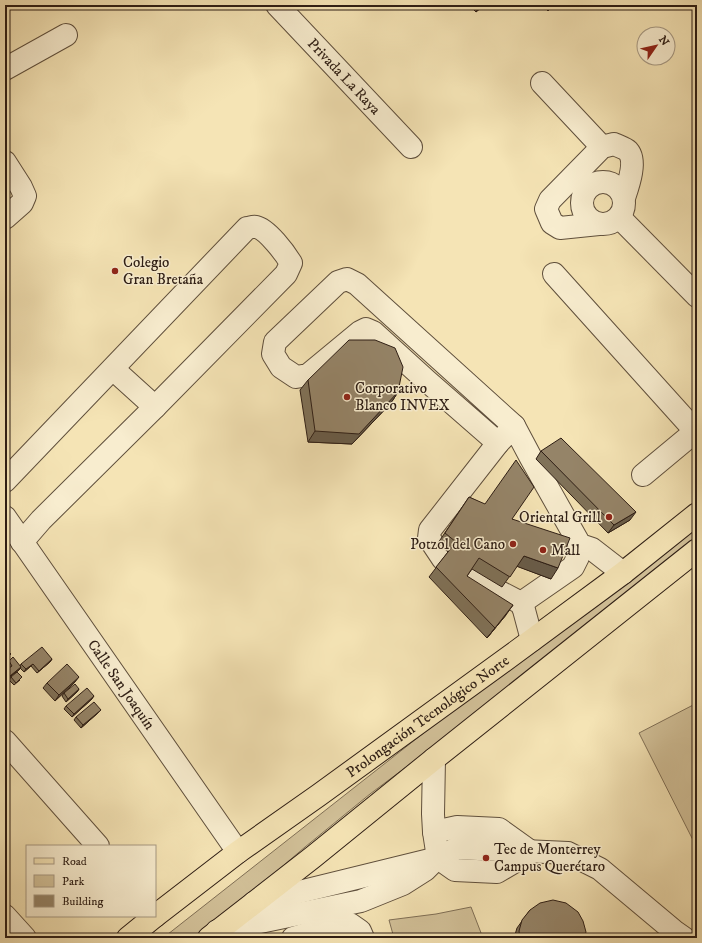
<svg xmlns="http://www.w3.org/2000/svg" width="702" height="943" font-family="'IM FELL DW Pica',serif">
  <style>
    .green { fill: #d3c29a; stroke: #807057 }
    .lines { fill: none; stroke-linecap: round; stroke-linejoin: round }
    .minor-casing { stroke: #5f4f3c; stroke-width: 24 }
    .major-casing { stroke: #2d1d14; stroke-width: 24 }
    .minor { stroke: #f8edcf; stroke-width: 22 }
    .major { stroke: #f5e4b5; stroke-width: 22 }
    .wall { fill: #807259; stroke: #2d1d14 }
    .shaded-wall { fill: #685c49; stroke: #2d1d14 }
    .building { fill: #958468; stroke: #2d1d14 }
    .poi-dot { fill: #8f2418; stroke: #f8edcf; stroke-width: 1.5 }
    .labels { text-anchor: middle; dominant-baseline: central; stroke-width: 3; stroke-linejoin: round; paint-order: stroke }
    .street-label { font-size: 15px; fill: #2d1d14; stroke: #f8edcf }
    .poi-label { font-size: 15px; fill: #2d1d14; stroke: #f8edcf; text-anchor: start }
  </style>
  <rect width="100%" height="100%" fill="#f5e4b5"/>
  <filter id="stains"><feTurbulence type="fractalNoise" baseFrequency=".005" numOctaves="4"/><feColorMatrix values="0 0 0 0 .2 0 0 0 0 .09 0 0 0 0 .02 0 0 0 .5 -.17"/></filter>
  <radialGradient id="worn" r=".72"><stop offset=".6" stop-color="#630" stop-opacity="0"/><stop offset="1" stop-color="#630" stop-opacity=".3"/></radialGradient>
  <g class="green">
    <path d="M 697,518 L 697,541 L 524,679 L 370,794 L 305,847 L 199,938 L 163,938 Z"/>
    <path d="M 697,703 L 697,848 L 639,733 Z"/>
    <path d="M 471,907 L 483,938 L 394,938 L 389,920 L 436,914 Z"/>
  </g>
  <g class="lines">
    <g class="minor-casing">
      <g id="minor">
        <path id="s1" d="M 277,5 L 411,147"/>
        <path d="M 5,69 L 66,35"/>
        <path d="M 542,83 L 602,147"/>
        <path d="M 5,162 L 21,187 L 25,196 L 22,203 L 5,218"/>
        <circle cx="603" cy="203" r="21"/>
        <path d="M 619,217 L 697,296"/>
        <path d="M 599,224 L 560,228 L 552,223 L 546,209 L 550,200 L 602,147 L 614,144 C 618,146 625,148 628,151 C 637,161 628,186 624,198"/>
        <path d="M 554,274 L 697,433"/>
        <path d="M 113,369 L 155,407"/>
        <path d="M 498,443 L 427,381 L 373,332 L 366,329 L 360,332 L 308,375 L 296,377 L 281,367 L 273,354 L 275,342 L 338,282 L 347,279 L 357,284 L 514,426"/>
        <path d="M 643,475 L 696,431"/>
        <path d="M 5,481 L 247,228 C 250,228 253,226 256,227 C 267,229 285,253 291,263 L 286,274 L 155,407 L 41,520 L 22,542"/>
        <path id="s2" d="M 5,517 L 238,852"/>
        <path d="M 443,559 L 429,538 L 430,530 L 498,443 L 514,426 L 531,458 L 580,545 L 592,549 L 623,573"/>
        <path d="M 467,575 L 521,603 L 524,610 L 532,640"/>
        <path d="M 521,603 L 573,567 L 578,557 L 580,545"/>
        <path d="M 5,741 L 98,846"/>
        <path d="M 434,759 L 433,814 L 434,832 L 438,858 L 455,870 L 497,872 L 531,852"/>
        <path d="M 434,832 L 457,827 L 499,829 L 531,852"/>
        <path d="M 254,903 L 438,858 L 457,848 L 568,853 L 600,869 L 674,931 L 684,938"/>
        <path d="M 5,916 L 25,938"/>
        <path d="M 217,931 L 361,901 L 403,884 L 425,870 L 431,864"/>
        <path d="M 293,938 L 333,926 L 350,924 L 360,931 L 363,938"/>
      </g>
    </g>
    <g class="major-casing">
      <g id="major">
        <path id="s3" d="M 155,916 L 238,852 L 319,795 L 505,660 L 623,573 L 697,514"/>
        <path d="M 128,938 L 155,916"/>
        <path d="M 209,938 L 313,857 L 434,759 L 697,550"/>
      </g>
    </g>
    <use href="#minor" class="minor"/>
    <use href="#major" class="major"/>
  </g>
  <g class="wall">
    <path d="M 469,5 L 484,5 L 476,12 Z"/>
    <path d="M 542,5 L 554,5 L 548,11 Z"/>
    <path d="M 308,380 L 398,392 L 391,403 L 352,444 L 308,442 L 300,390 Z"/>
    <path d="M 541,451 L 630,520 L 608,533 L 536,459 Z"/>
    <path d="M 469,497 L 512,519 L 551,579 L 517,566 L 502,587 L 472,569 L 467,576 L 506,615 L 487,638 L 429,577 L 448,552 L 438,543 Z"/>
    <path d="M 52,659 L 50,662 L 37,673 L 31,666 L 24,672 L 20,668 L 19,670 L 8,678 L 5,674 L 5,672 L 10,668 L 7,664 L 9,661 L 20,666 L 21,664 Z"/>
    <path d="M 11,677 L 20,680 L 14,685 L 9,680 Z"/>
    <path d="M 75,682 L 55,701 L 43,688 L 47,683 Z"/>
    <path d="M 79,689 L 77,692 L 66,702 L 62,696 L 64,693 Z"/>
    <path d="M 92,699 L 72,717 L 64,709 L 66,706 Z"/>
    <path d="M 99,712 L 81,728 L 74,720 L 76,717 Z"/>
    <path d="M 530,910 L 584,938 L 514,938 L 517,928 Z"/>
  </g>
  <g class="shaded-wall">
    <path d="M 480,5 L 484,5 L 476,12 Z"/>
    <path d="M 398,392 L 391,403 L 352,444 L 308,442 L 315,431 Z"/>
    <path d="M 636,512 L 630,520 L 608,533 L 614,525 Z"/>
    <path d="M 524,556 L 558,568 L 551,579 L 516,566 Z"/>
    <path d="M 513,605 L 506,615 L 487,638 L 495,628 Z"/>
    <path d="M 52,659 L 50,662 L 37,673 L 39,671 Z"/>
    <path d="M 33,664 L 31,666 L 24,672 L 26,669 Z"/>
    <path d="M 21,667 L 19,670 L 8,678 L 10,676 Z"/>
    <path d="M 79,677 L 75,682 L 55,701 L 59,695 Z"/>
    <path d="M 79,689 L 77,692 L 66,702 L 68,699 Z"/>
    <path d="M 94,696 L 92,699 L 72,717 L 74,714 Z"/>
    <path d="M 101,710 L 99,712 L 81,728 L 83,725 Z"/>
  </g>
  <g class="building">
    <path d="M 349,340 L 375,340 L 395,348 L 403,367 L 398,392 L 359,434 L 315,431 L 308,380 Z"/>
    <path d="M 561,438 L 636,512 L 614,525 L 541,451 Z"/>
    <path d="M 516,460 L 534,487 L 512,519 L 570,538 L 558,568 L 524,556 L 510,577 L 479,558 L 467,576 L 513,605 L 495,628 L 436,567 L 456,542 L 445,533 L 469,497 L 485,504 Z"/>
    <path d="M 42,647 L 52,659 L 39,671 L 33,664 L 26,669 L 21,664 Z"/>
    <path d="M 5,648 L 11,654 L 5,659 Z"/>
    <path d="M 13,657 L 21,667 L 10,676 L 6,670 L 12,666 L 9,661 Z"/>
    <path d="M 67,664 L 79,677 L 59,695 L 47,683 Z"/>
    <path d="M 17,672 L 22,677 L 16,683 L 11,677 Z"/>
    <path d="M 75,684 L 79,689 L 68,699 L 64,693 Z"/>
    <path d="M 87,688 L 94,696 L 74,714 L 66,706 Z"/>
    <path d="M 94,702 L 101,710 L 83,725 L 76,717 Z"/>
    <path d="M 553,900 L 566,903 L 578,912 L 583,921 L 586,932 L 584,938 L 520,938 L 519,931 L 522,920 L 530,910 L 540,903 Z"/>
  </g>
  <g class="poi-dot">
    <circle cx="115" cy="271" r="4"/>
    <circle cx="347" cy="397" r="4"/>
    <circle cx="609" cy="517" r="4"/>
    <circle cx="513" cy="544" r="4"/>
    <circle cx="543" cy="550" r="4"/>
    <circle cx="486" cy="858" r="4"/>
  </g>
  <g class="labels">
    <g class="street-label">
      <text stroke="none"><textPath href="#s1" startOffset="98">Privada La Raya</textPath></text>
      <text stroke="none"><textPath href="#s2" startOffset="204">Calle San Joaquín</textPath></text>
      <text stroke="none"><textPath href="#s3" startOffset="338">Prolongación Tecnológico Norte</textPath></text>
    </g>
    <g class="poi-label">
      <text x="123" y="262">Colegio<tspan x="123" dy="17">Gran Bretaña</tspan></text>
      <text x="355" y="388">Corporativo<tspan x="355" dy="17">Blanco INVEX</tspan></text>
      <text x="601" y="517" text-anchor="end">Oriental Grill</text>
      <text x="505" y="544" text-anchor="end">Potzol del Cano</text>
      <text x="551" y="550">Mall</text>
      <text x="494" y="849">Tec de Monterrey<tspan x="494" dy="17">Campus Querétaro</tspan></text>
    </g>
  </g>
  <rect width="702" height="943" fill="none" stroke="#f5e4b5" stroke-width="20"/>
  <rect x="6" y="6" width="690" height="931" fill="none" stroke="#2d1d14" stroke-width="2"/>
  <rect x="10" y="10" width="682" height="923" fill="none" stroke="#2d1d14"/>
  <rect x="26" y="845" width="130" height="72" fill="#f8edcf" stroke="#a79a84"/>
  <rect x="34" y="858" width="20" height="6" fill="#f5e4b5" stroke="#a79a84"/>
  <text x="62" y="865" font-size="12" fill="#2d1d14">Road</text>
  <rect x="34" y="875" width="20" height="12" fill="#d3c29a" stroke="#a79a84"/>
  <text x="62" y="885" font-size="12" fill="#2d1d14">Park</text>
  <rect x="34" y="895" width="20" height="12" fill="#958468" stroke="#a79a84"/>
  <text x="62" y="905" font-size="12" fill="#2d1d14">Building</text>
  <g transform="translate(656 46) rotate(56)"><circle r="19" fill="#f8edcf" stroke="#a79a84"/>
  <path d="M0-3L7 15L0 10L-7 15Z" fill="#8f2418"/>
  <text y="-6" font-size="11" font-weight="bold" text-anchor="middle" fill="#2d1d14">N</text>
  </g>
  <rect width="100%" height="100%" filter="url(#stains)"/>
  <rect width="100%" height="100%" fill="url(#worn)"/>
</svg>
